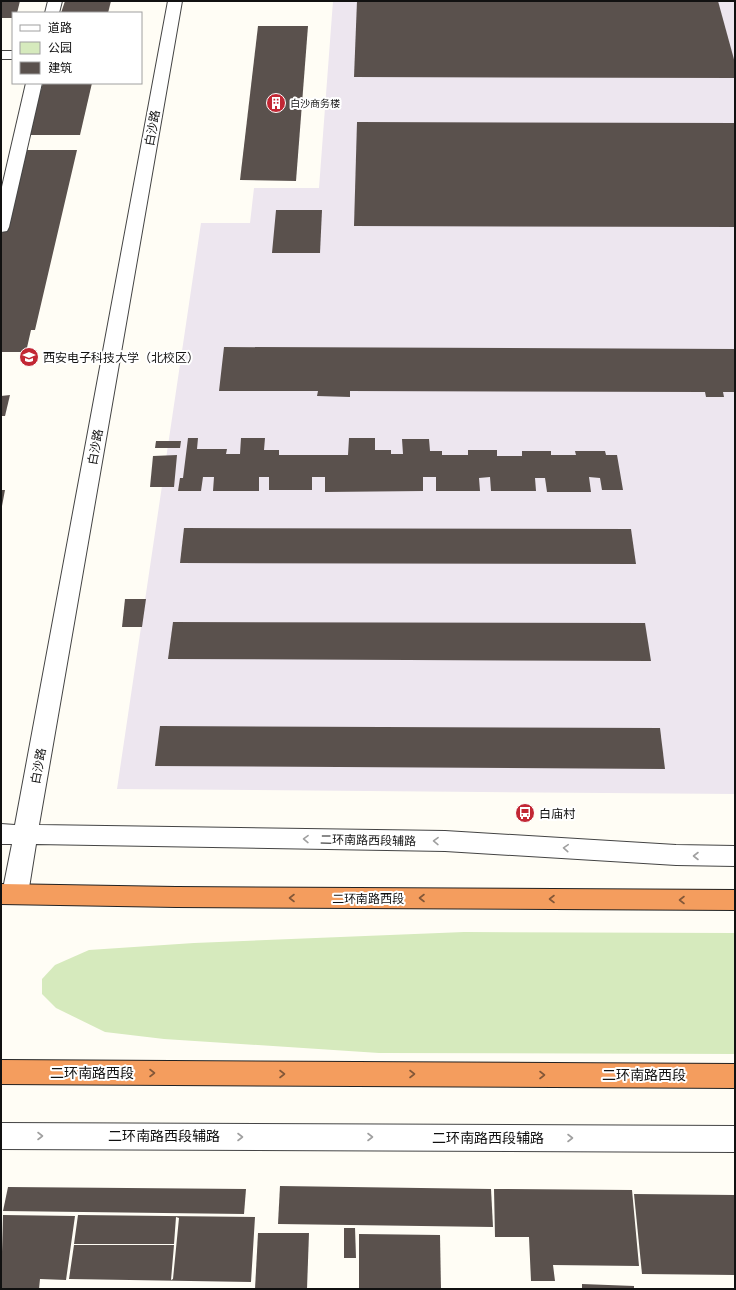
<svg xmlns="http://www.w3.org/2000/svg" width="736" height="1290" font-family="'Libre Baskerville','Noto Sans SC',serif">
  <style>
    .industrial { fill: #ede6ef }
    .green { fill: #d6eabd }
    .building { fill: #5a514d }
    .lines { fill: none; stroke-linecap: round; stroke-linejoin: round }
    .minor-casing { stroke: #444; stroke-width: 2 }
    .highway-casing { stroke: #222; stroke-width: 2 }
    .minor { fill: #fff; fill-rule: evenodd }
    .highway { fill: #f49d5e; fill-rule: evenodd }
    .oneway { stroke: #a0a0a0 }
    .oneway2 { stroke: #825738 }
    .labels { text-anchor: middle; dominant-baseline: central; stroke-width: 4; stroke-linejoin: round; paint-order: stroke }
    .far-poi-label { font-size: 10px; fill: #111; stroke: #fff; text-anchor: start }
    .street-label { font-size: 12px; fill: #111; stroke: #fff }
    .poi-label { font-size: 12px; fill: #111; stroke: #fff; text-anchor: start }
    .near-street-label { font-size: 14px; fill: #111; stroke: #fff }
  </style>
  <rect width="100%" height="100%" fill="#fffdf5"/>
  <path class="industrial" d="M 333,1 L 735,1 L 735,794 L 117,789 L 201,223 L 250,223 L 254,188 L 319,188 Z"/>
  <path class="green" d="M 464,932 L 735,933 L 735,1054 L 379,1053 L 164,1039 L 105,1032 L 56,1008 L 42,994 L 42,979 L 55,965 L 89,950 L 194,943 Z"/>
  <g class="building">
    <path d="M 1,1 L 20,1 L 17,13 L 13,13 L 13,18 L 1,18 Z"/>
    <path d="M 65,1 L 111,1 L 108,13 L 61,13 Z"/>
    <path d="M 357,1 L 718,1 L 735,63 L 735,78 L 354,77 Z"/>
    <path d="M 258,26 L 308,26 L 296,181 L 240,180 Z"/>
    <path d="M 43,83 L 92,83 L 80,135 L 28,135 Z"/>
    <path d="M 357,122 L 735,123 L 735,227 L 354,226 Z"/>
    <path d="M 25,150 L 77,150 L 35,330 L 31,330 L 26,352 L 1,352 L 1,237 Z"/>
    <path d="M 276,210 L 322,210 L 320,253 L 272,253 Z"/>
    <path d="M 224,347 L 735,349 L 735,392 L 723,392 L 724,397 L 706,397 L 705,392 L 350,391 L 350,397 L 317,396 L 318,391 L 219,391 Z"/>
    <path d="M 10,395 L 5,416 L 1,416 L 1,396 Z"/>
    <path d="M 188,438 L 198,438 L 197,449 L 227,449 L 226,454 L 240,454 L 241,438 L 265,438 L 264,450 L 279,450 L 279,455 L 348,455 L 349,438 L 375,438 L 375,450 L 391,450 L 391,454 L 403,454 L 402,439 L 429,439 L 430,451 L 442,451 L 442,455 L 468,455 L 468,450 L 497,450 L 497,456 L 522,456 L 522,451 L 551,451 L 551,455 L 576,455 L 575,451 L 605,451 L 606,455 L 617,455 L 623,490 L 602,490 L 600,478 L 589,477 L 591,492 L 547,492 L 545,478 L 535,478 L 536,491 L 491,491 L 490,477 L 479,478 L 480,491 L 436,491 L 436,477 L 423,477 L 423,491 L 325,492 L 325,477 L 312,477 L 312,490 L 269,490 L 269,477 L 259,477 L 259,491 L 213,491 L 214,477 L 203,477 L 201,491 L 178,491 L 180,478 L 183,478 Z"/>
    <path d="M 156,441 L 181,441 L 180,448 L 155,448 Z"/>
    <path d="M 177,455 L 174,487 L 150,487 L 153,456 Z"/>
    <path d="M 1,490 L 5,490 L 2,506 L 1,506 Z"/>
    <path d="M 184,528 L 631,529 L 636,564 L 180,563 Z"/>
    <path d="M 125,599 L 146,599 L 142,627 L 122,627 Z"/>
    <path d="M 173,622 L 645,623 L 651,661 L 168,659 Z"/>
    <path d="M 160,726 L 660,728 L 665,769 L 155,766 Z"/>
    <path d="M 280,1186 L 491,1189 L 493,1227 L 278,1224 Z"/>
    <path d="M 8,1187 L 246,1189 L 244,1214 L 3,1211 Z"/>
    <path d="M 494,1189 L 632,1190 L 639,1266 L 553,1265 L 555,1281 L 531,1281 L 529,1237 L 495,1237 Z"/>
    <path d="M 634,1194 L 735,1195 L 735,1275 L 642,1274 Z"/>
    <path d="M 3,1215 L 75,1216 L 66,1280 L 40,1279 L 39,1289 L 1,1289 Z"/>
    <path d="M 78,1215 L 255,1217 L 251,1282 L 69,1279 L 74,1245 L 174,1245 L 171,1280 L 173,1279 L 179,1218 L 176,1217 L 174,1244 L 74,1244 Z"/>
    <path d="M 344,1228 L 355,1228 L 356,1258 L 344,1258 Z"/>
    <path d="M 258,1233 L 309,1233 L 307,1289 L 255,1289 Z"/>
    <path d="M 359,1234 L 440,1235 L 441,1289 L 359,1289 Z"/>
    <path d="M 582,1284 L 634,1286 L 634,1289 L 582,1289 Z"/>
  </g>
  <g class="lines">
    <g class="minor-casing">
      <g id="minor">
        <path d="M 48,1 L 62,1 L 59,13 L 45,13 Z"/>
        <path d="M 168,1 L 182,1 L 39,825 L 445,831 L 676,845 L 735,846 L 735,866 L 676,865 L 445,851 L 36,844 L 28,894 L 24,901 L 15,904 L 6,901 L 2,894 L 12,844 L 1,844 L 1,824 L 15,825 Z"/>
        <rect x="1" y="51" width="12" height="8"/>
        <path d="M 26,83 L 42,83 L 9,227 L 7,231 L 1,232 L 1,191 Z"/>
        <path d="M 1,1123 L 735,1126 L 735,1152 L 1,1149 Z"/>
      </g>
    </g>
    <g class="highway-casing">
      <g id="highway">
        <path d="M 1,884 L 176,887 L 735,890 L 735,910 L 176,907 L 1,904 Z"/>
        <path d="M 1,1060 L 735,1064 L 735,1088 L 1,1084 Z"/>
      </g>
    </g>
    <use href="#minor" class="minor"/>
    <use href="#highway" class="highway"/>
  </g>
  <defs><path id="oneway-chevron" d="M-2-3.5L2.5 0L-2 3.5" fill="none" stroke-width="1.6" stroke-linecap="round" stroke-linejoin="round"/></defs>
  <g class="oneway">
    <use href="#oneway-chevron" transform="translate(306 839) rotate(-179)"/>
    <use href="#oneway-chevron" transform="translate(436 841) rotate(-179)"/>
    <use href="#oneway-chevron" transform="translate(566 848) rotate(-176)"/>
    <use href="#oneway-chevron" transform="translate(696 856) rotate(-180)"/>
    <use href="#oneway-chevron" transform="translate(40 1136)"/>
    <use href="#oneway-chevron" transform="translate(240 1137)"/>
    <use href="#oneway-chevron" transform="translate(370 1137)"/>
    <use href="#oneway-chevron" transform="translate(570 1138)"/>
  </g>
  <g class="oneway2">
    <use href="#oneway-chevron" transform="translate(292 898) rotate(-180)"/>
    <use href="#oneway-chevron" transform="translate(422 898) rotate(-180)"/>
    <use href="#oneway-chevron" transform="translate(552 899) rotate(-180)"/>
    <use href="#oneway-chevron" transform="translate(682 900) rotate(-180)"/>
    <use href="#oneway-chevron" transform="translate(152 1073)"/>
    <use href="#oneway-chevron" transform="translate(282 1074)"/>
    <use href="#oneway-chevron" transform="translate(412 1074)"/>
    <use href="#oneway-chevron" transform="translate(542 1075)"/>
  </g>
  <defs>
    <g id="building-disc" transform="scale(1)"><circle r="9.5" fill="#c22734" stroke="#fff"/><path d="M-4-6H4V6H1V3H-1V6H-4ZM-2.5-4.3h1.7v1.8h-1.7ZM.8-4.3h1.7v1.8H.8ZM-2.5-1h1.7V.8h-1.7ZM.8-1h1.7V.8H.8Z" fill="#fff"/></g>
    <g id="university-disc" transform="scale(1)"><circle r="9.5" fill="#c22734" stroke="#fff"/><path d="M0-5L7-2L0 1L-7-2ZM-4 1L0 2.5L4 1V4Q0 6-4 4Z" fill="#fff"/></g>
    <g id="bus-disc" transform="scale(1)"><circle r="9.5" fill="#c22734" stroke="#fff"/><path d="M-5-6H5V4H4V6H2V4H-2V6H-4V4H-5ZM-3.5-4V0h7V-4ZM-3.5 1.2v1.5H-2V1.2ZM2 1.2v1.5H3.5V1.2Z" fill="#fff"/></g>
  </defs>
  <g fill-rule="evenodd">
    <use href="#building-disc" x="276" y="103"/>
    <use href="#university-disc" x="29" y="357"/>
    <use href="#bus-disc" x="525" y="813"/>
  </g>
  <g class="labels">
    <g class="far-poi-label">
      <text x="290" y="103">白沙商务楼</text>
    </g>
    <g class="street-label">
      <text transform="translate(152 128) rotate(-80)">白沙路</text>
      <text transform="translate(95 447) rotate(-80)">白沙路</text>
      <text transform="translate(38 766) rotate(-80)">白沙路</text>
      <text transform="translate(368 840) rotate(1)">二环南路西段辅路</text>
      <text x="368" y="898">二环南路西段</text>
    </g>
    <g class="poi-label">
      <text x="43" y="357">西安电子科技大学（北校区）</text>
      <text x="539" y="813">白庙村</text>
    </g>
    <g class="near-street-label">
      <text x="92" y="1073">二环南路西段</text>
      <text x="644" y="1075">二环南路西段</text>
      <text x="164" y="1136">二环南路西段辅路</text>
      <text x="488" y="1138">二环南路西段辅路</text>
    </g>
  </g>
  <rect width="736" height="1290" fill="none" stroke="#111111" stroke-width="4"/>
  <rect x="12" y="12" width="130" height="72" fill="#ffffff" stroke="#a0a0a0"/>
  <rect x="20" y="25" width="20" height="6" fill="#ffffff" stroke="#a0a0a0"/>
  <text x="48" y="32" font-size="12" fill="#111111">道路</text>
  <rect x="20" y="42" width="20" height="12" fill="#d6eabd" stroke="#a0a0a0"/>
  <text x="48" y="52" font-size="12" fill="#111111">公园</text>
  <rect x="20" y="62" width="20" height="12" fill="#5a514d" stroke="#a0a0a0"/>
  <text x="48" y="72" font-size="12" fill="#111111">建筑</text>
</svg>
